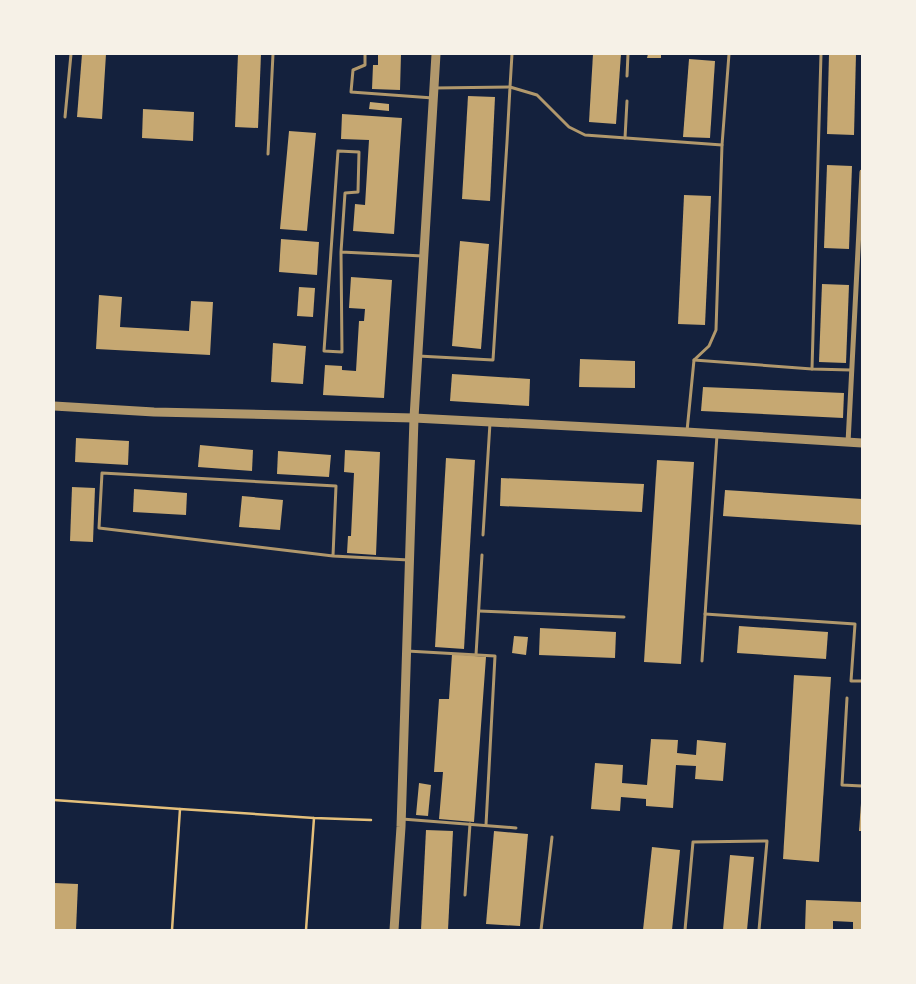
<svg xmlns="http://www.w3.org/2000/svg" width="916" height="984" font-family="Literata,serif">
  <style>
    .building { fill: #c6a872 }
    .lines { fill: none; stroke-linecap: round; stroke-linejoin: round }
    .path { stroke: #e5c07b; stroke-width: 2.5 }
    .service { stroke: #b1986c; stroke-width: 3 }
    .minor { stroke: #b1986c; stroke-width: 5 }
    .tertiary { stroke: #b1986c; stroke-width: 9 }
  </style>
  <rect width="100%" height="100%" fill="#14213d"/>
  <g class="building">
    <path d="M 82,54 L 106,54 L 102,119 L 77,117 Z"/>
    <path d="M 238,54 L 261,54 L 258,128 L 235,127 Z"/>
    <path d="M 378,54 L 401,54 L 400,90 L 372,89 L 373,65 L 378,65 Z"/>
    <path d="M 593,54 L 621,54 L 616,124 L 589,122 Z"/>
    <path d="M 648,54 L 661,54 L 661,58 L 647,58 Z"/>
    <path d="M 829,54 L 856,54 L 854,135 L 827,134 Z"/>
    <path d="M 689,59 L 715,61 L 710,138 L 683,137 Z"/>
    <path d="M 468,96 L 495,97 L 490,201 L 462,199 Z"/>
    <path d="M 370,102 L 389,104 L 389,111 L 369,109 Z"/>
    <path d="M 143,109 L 194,112 L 193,141 L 142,138 Z"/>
    <path d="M 342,114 L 402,118 L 394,234 L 353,231 L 355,204 L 365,205 L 369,140 L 341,139 Z"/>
    <path d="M 289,131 L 316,133 L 307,231 L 280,229 Z"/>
    <path d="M 827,165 L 852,166 L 849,249 L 824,248 Z"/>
    <path d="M 684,195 L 711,196 L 705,325 L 678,324 Z"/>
    <path d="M 281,239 L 319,242 L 317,275 L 279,272 Z"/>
    <path d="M 460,241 L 489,244 L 481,349 L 452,346 Z"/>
    <path d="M 351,277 L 392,280 L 384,398 L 323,395 L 325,365 L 342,366 L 342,370 L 356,371 L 359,321 L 364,321 L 365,309 L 349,308 Z"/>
    <path d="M 822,284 L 849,285 L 846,363 L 819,362 Z"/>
    <path d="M 299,287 L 315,288 L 313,317 L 297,316 Z"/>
    <path d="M 99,295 L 122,297 L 120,327 L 189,331 L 191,301 L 213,302 L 210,355 L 96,349 Z"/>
    <path d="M 273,343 L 306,346 L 303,384 L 271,382 Z"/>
    <path d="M 580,359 L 635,361 L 635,388 L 579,387 Z"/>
    <path d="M 452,374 L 530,379 L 529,406 L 450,401 Z"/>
    <path d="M 703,387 L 844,393 L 843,418 L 701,411 Z"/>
    <path d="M 76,438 L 129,441 L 128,465 L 75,462 Z"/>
    <path d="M 200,445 L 253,450 L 252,471 L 198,467 Z"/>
    <path d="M 345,450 L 380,452 L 376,555 L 347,553 L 348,536 L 351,536 L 354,473 L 344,472 Z"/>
    <path d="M 278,451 L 331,455 L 329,477 L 277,474 Z"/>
    <path d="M 446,458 L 475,460 L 464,649 L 435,647 Z"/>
    <path d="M 657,460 L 694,462 L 681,664 L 644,662 Z"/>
    <path d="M 501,478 L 644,484 L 642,512 L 500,506 Z"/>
    <path d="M 72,487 L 95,488 L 93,542 L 70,541 Z"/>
    <path d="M 134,489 L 187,493 L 186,515 L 133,512 Z"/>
    <path d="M 725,490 L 862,499 L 862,525 L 723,516 Z"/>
    <path d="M 242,496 L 283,500 L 280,530 L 239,527 Z"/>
    <path d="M 739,626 L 828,632 L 826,659 L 737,653 Z"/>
    <path d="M 540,628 L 616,632 L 615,658 L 539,655 Z"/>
    <path d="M 514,636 L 528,637 L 526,655 L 512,653 Z"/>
    <path d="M 452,654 L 486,657 L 474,822 L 439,819 L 443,772 L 434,772 L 439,699 L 449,699 Z"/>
    <path d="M 794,675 L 831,677 L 819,862 L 783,859 Z"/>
    <path d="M 651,739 L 678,740 L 677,753 L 696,755 L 697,740 L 726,743 L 723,781 L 695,779 L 696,766 L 676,765 L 673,808 L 646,806 L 646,799 L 621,797 L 620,811 L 591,809 L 595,763 L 623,765 L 622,783 L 647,785 Z"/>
    <path d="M 419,783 L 431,785 L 428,816 L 416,815 Z"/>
    <path d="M 861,803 L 862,803 L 862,831 L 859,831 Z"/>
    <path d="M 426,830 L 453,831 L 448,930 L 421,930 Z"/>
    <path d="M 494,831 L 528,834 L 520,926 L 486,924 Z"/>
    <path d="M 652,847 L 680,850 L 672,930 L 643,930 Z"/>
    <path d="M 730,855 L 754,857 L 747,930 L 723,930 Z"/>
    <path d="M 54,883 L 78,884 L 76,930 L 54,930 Z"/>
    <path d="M 806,900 L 862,902 L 862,930 L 853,930 L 853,922 L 833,921 L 833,930 L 805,930 Z"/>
  </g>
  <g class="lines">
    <g class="path">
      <path d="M 54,800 L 180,809"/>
      <path d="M 172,930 L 180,809 L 314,818 L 371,820"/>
      <path d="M 306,930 L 314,818"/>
    </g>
    <g class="service">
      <path d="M 365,54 L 365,65 L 353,70 L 351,92 L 433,98"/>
      <path d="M 512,54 L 510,87 L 537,95 L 569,127 L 585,135 L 722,145"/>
      <path d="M 821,54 L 812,369 L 851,370"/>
      <path d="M 627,76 L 628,54"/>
      <path d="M 65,117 L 71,54"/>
      <path d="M 625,138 L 627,101"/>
      <path d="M 268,154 L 273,54"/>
      <path d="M 341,252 L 342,352 L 324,351 L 338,151 L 359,152 L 358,192 L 345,193 L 341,252 L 423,256"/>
      <path d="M 418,356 L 493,360 L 507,142 L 510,87 L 435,88"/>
      <path d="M 694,360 L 812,369"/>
      <path d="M 687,431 L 694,360 L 709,346 L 716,330 L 722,145 L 729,54"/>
      <path d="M 483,535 L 490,423"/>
      <path d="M 333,556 L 99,528 L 102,473 L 336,486 L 333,556 L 409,560"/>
      <path d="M 479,611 L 624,617"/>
      <path d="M 705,614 L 855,624 L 851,681 L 862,681"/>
      <path d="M 407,651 L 495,656 L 486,825"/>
      <path d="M 476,655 L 482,555"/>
      <path d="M 702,661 L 717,435"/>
      <path d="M 847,698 L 842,785 L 862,786"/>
      <path d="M 402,819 L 516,828"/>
      <path d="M 465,895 L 470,824"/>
      <path d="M 541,930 L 552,837"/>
      <path d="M 685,930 L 693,842 L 767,841 L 759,930"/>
    </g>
    <path class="minor" d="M 848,443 L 862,172"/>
    <g class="tertiary">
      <path d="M 54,406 L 154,412 L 414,418 L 686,432 L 862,443"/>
      <path d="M 394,930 L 401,827 L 414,418 L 436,54"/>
    </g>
  </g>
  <rect width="916" height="984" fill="none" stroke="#f6f1e7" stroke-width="110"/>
</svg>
